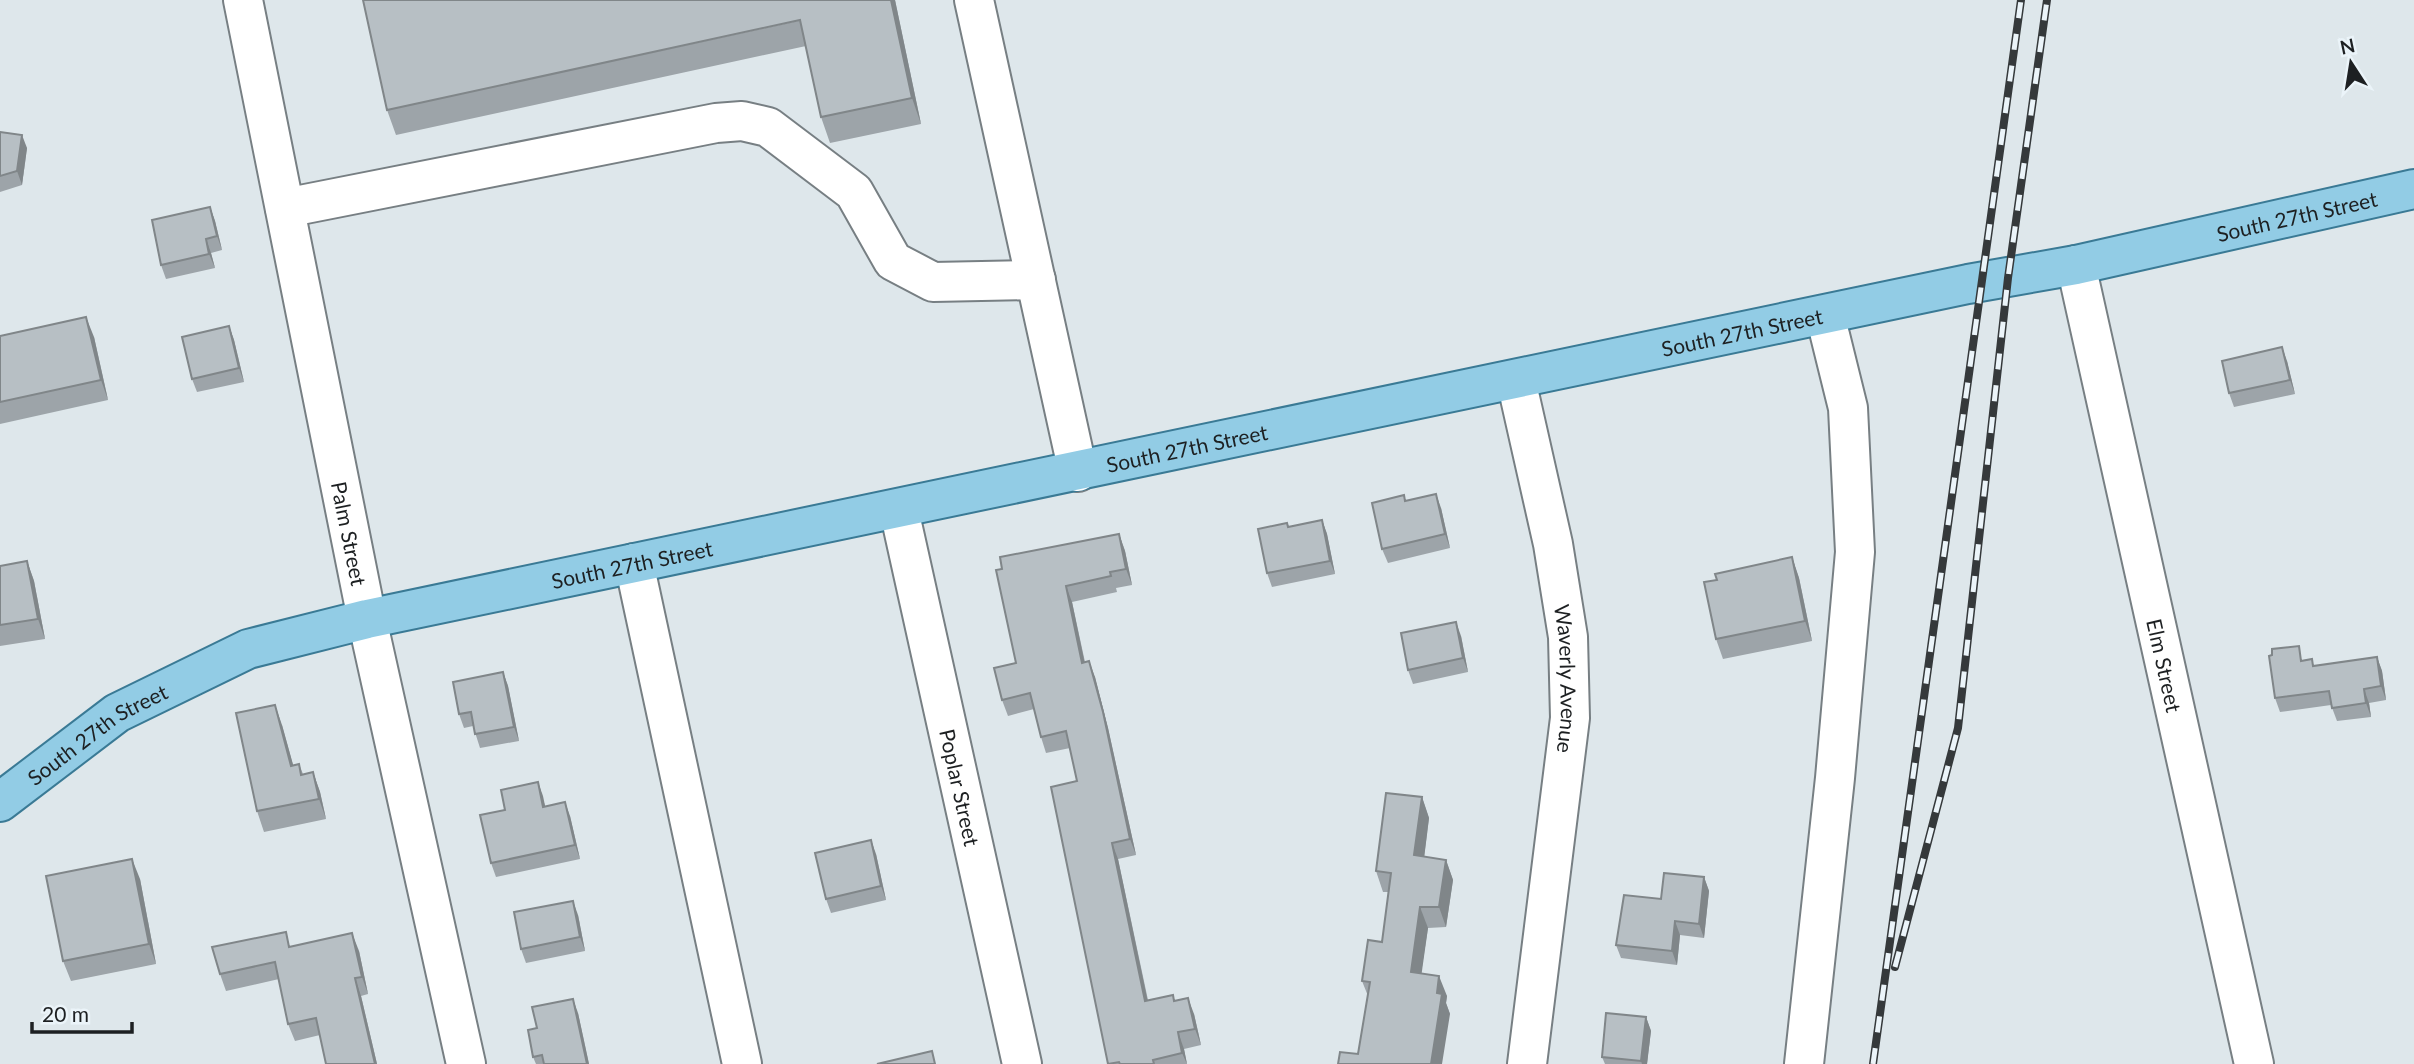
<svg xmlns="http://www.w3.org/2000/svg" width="2414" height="1064" font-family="Lato,sans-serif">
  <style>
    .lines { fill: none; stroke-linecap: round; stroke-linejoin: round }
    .minor-casing { stroke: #777f83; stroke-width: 42 }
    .major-casing { stroke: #3a7a95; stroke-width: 42 }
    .minor { stroke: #fff; stroke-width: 38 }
    .major { stroke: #92cce5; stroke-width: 38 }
    .rail-casing { stroke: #35393b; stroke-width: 8 }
    .rail { stroke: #ebf4f9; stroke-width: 5; stroke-dasharray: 16; stroke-linecap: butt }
    .wall { fill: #9da4a9 }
    .shaded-wall { fill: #808689 }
    .building { fill: #b7bfc4; stroke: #808689; stroke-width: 2 }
    .labels { text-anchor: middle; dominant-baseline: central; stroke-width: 5; stroke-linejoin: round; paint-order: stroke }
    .street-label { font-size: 21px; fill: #1d2022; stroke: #ebf4f9 }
  </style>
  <rect width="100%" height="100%" fill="#dee7eb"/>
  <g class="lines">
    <g class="minor-casing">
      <g id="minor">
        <path id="s1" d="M 243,0 L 367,619 L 466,1064"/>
        <path d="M 974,0 L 1078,472"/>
        <path d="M 285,208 L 716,123 L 742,121 L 768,127 L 854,192 L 893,261 L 933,282 L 1036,280"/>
        <path id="s2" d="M 2076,265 L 2254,1064"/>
        <path id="s3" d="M 1516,380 L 1553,544 L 1568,637 L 1570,718 L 1527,1064"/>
        <path id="s4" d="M 899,510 L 1022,1064"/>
        <path d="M 634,563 L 742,1064"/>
        <path d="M 1804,1064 L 1835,778 L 1855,552 L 1848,408 L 1825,315"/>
      </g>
    </g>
    <g class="major-casing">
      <g id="major">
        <path id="s5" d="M 0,802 L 117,713 L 248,649 L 367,619 L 1968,284 L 2076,265 L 2414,189"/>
      </g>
    </g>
    <use href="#minor" class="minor"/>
    <use href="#major" class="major"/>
    <g class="rail-casing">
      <g id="rail">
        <path d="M 1895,967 L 1958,728 L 2008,278 L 2047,0"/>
        <path d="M 1873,1064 L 2021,0"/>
      </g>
    </g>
    <use href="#rail" class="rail"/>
  </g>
  <g class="wall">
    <path d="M 895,0 L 921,124 L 830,143 L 821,117 L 806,46 L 396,135 L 387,110 Z"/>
    <path d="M 0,132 L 27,148 L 22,185 L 0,192 Z"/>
    <path d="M 210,207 L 215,221 L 222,250 L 211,253 L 215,268 L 166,279 L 161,265 Z"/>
    <path d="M 229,326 L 234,340 L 244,382 L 197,392 L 192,379 Z"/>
    <path d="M 0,336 L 94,337 L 108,400 L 0,424 Z"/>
    <path d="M 2287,361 L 2295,394 L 2234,407 L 2229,393 Z"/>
    <path d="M 1405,501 L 1441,508 L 1450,548 L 1388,563 L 1382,549 Z"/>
    <path d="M 1322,520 L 1327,534 L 1335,574 L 1272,587 L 1267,573 L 1287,523 L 1288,527 Z"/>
    <path d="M 1119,534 L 1125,551 L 1132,585 L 1116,588 L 1117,592 L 1072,602 L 1085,662 L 1095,677 L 1108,728 L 1136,855 L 1118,859 L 1148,1000 L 1175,1001 L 1194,1014 L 1201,1045 L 1184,1049 L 1187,1064 L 1108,1064 L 1077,781 L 1070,748 L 1046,753 L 1041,737 L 1034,709 L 1008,716 L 1002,700 L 1016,663 L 996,570 Z"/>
    <path d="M 1792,557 L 1799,578 L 1812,641 L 1723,659 L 1716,639 L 1717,580 Z"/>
    <path d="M 27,561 L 34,581 L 45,639 L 0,646 L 0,566 Z"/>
    <path d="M 1461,636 L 1468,672 L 1413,684 L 1408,670 Z"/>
    <path d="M 2377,657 L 2382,671 L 2386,700 L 2369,703 L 2371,717 L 2337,721 L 2331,705 L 2280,712 L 2275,698 L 2304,660 L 2315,666 Z"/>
    <path d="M 503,672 L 508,686 L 519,741 L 480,748 L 473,726 L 464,728 L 459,714 Z"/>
    <path d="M 282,725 L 293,765 L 299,764 L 303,774 L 313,772 L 320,792 L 326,819 L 264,832 L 257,811 Z"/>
    <path d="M 538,782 L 545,806 L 570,816 L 580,859 L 496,877 L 491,863 L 505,810 Z"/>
    <path d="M 1422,797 L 1429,818 L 1424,857 L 1446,860 L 1453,880 L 1446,927 L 1428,928 L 1421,973 L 1447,996 L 1446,1003 L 1450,1014 L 1358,1054 L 1368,996 L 1362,981 L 1382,942 L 1389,892 L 1383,892 L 1376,871 Z"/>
    <path d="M 876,854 L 886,900 L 831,913 L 826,899 Z"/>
    <path d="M 1704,877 L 1709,891 L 1704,938 L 1680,935 L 1677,965 L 1621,958 L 1616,945 L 1661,899 Z"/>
    <path d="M 140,879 L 156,964 L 71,981 L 63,961 Z"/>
    <path d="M 578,915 L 585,951 L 526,963 L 521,949 Z"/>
    <path d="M 291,946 L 359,951 L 368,994 L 361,996 L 377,1064 L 326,1064 L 320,1035 L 295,1041 L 288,1024 L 279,979 L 226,991 L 220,974 Z"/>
    <path d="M 578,1013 L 589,1064 L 536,1064 L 533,1057 L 537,1028 Z"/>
    <path d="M 1646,1017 L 1651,1031 L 1647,1064 L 1605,1064 L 1602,1057 Z"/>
  </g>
  <g class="shaded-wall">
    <path d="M 891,0 L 895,0 L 921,124 L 912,98 Z"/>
    <path d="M 22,135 L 27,148 L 22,185 L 17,171 Z"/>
    <path d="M 210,207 L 215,221 L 222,250 L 217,236 Z"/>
    <path d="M 206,239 L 211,253 L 215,268 L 209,254 Z"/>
    <path d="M 86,317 L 94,337 L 108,400 L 101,380 Z"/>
    <path d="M 229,326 L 234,340 L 244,382 L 239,368 Z"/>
    <path d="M 2282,347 L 2287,361 L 2295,394 L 2290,380 Z"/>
    <path d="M 1436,494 L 1441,508 L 1450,548 L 1445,534 Z"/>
    <path d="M 1322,520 L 1327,534 L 1335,574 L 1330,561 Z"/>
    <path d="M 1119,534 L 1125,551 L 1132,585 L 1126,569 Z"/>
    <path d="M 1792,557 L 1799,578 L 1812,641 L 1805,621 Z"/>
    <path d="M 27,561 L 34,581 L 45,639 L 38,619 Z"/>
    <path d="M 1066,586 L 1072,602 L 1088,679 L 1082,663 Z"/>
    <path d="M 1456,622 L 1461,636 L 1468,672 L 1463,658 Z"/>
    <path d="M 2377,657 L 2382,671 L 2386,700 L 2381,686 Z"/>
    <path d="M 1089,661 L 1095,677 L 1108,728 L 1136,855 L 1130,839 Z"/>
    <path d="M 503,672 L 508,686 L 519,741 L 514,727 Z"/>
    <path d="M 2364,689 L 2369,703 L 2371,717 L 2366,703 Z"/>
    <path d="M 275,705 L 282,725 L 299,786 L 291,766 Z"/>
    <path d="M 313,772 L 320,792 L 326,819 L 319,799 Z"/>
    <path d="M 538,782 L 543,796 L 548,820 L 543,807 Z"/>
    <path d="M 1422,797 L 1429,818 L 1422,875 L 1414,855 Z"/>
    <path d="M 565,802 L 570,816 L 580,859 L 575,845 Z"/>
    <path d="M 871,840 L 876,854 L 886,900 L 881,886 Z"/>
    <path d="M 1112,843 L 1118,859 L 1151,1017 L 1145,1001 Z"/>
    <path d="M 132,859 L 140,879 L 156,964 L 149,944 Z"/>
    <path d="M 1446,860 L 1453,880 L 1446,927 L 1439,907 Z"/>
    <path d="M 1704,877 L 1709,891 L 1704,938 L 1699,924 Z"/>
    <path d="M 573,901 L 578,915 L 585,951 L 580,937 Z"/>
    <path d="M 1420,907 L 1428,928 L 1419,992 L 1411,972 Z"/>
    <path d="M 1675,921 L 1680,935 L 1677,965 L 1672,951 Z"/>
    <path d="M 352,933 L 359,951 L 368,994 L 362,977 Z"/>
    <path d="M 1439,976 L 1447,996 L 1446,1003 L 1450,1014 L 1442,1064 L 1431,1064 L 1437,993 Z"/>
    <path d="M 355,978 L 361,996 L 377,1064 L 375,1064 Z"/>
    <path d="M 1188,998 L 1194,1014 L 1201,1045 L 1195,1029 Z"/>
    <path d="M 573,999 L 578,1013 L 589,1064 L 587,1064 Z"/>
    <path d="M 1646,1017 L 1651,1031 L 1647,1064 L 1642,1064 L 1641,1061 Z"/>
    <path d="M 1178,1032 L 1184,1049 L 1187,1064 L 1182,1053 Z"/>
  </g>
  <g class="building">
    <path d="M 363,0 L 891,0 L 912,98 L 821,117 L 800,20 L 387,110 Z"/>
    <path d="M 0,132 L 22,135 L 17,171 L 0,176 Z"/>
    <path d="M 210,207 L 217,236 L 206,239 L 209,254 L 161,265 L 152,220 Z"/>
    <path d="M 86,317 L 101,380 L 0,402 L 0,336 Z"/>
    <path d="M 229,326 L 239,368 L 192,379 L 182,337 Z"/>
    <path d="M 2282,347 L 2290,380 L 2229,393 L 2222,361 Z"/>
    <path d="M 1436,494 L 1445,534 L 1382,549 L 1372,503 L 1404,495 L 1405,501 Z"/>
    <path d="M 1322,520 L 1330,561 L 1267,573 L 1258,529 L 1287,523 L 1288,527 Z"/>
    <path d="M 1119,534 L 1126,569 L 1110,572 L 1111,576 L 1066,586 L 1082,663 L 1089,661 L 1103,712 L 1130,839 L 1112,843 L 1145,1001 L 1173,995 L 1174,1001 L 1188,998 L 1195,1029 L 1178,1032 L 1182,1053 L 1153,1060 L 1154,1064 L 1120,1064 L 1119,1062 L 1108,1064 L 1051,787 L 1077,781 L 1066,731 L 1041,737 L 1030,693 L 1002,700 L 994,668 L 1016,663 L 996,570 L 1002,569 L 1000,557 Z"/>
    <path d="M 1792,557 L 1805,621 L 1716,639 L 1704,582 L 1717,580 L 1715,574 Z"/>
    <path d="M 27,561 L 38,619 L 0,625 L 0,566 Z"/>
    <path d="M 1456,622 L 1463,658 L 1408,670 L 1401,633 Z"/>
    <path d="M 2299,646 L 2301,661 L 2312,659 L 2313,666 L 2377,657 L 2381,686 L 2364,689 L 2366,703 L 2332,708 L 2329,691 L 2275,698 L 2269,656 L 2272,655 L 2272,649 Z"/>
    <path d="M 503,672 L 514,727 L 475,734 L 471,712 L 459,714 L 453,682 Z"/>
    <path d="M 275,705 L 291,766 L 299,764 L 301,775 L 313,772 L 319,799 L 257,811 L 236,713 Z"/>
    <path d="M 538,782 L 543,807 L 565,802 L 575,845 L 491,863 L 480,815 L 505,810 L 501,790 Z"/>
    <path d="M 1386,793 L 1422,797 L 1414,855 L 1446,860 L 1439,907 L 1420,907 L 1411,972 L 1439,976 L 1437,993 L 1442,994 L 1431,1064 L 1338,1064 L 1340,1052 L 1358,1054 L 1370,982 L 1362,981 L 1368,940 L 1382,942 L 1391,873 L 1376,871 Z"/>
    <path d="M 871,840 L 881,886 L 826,899 L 815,853 Z"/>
    <path d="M 132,859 L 149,944 L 63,961 L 46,876 Z"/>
    <path d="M 1664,873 L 1704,877 L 1699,924 L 1675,921 L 1672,951 L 1616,945 L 1624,895 L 1661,899 Z"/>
    <path d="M 573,901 L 580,937 L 521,949 L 514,912 Z"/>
    <path d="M 286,932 L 289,947 L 352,933 L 362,977 L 355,978 L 375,1064 L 326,1064 L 316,1018 L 288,1024 L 275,962 L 220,974 L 212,947 Z"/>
    <path d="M 573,999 L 587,1064 L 544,1064 L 542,1055 L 533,1057 L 528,1030 L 537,1028 L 532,1007 Z"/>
    <path d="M 1606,1013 L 1646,1017 L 1641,1061 L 1602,1057 Z"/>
    <path d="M 932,1051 L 935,1064 L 877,1064 Z"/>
  </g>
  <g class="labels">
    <g class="street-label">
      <text stroke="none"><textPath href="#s5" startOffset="2387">South 27th Street</textPath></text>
      <text stroke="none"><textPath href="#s5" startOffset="1820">South 27th Street</textPath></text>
      <text stroke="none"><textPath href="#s5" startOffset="1253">South 27th Street</textPath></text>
      <text stroke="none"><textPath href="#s1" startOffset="544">Palm Street</textPath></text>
      <text stroke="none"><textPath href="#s5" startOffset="686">South 27th Street</textPath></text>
      <text stroke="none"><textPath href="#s2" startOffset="410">Elm Street</textPath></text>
      <text stroke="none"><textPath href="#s3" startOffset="304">Waverly Avenue</textPath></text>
      <text stroke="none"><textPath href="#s5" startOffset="119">South 27th Street</textPath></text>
      <text stroke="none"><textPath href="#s4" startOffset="284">Poplar Street</textPath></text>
    </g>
  </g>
  <g transform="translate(2351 63) rotate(348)" stroke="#ebf4f9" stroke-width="5" paint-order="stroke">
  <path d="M0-5L12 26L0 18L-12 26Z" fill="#1d2022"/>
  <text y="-10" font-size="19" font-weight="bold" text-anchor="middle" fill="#1d2022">N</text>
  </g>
  <path d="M32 1022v10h100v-10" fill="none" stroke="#1d2022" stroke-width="3.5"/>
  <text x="42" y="1022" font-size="21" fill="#1d2022" stroke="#ebf4f9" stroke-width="5" paint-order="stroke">20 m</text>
</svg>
